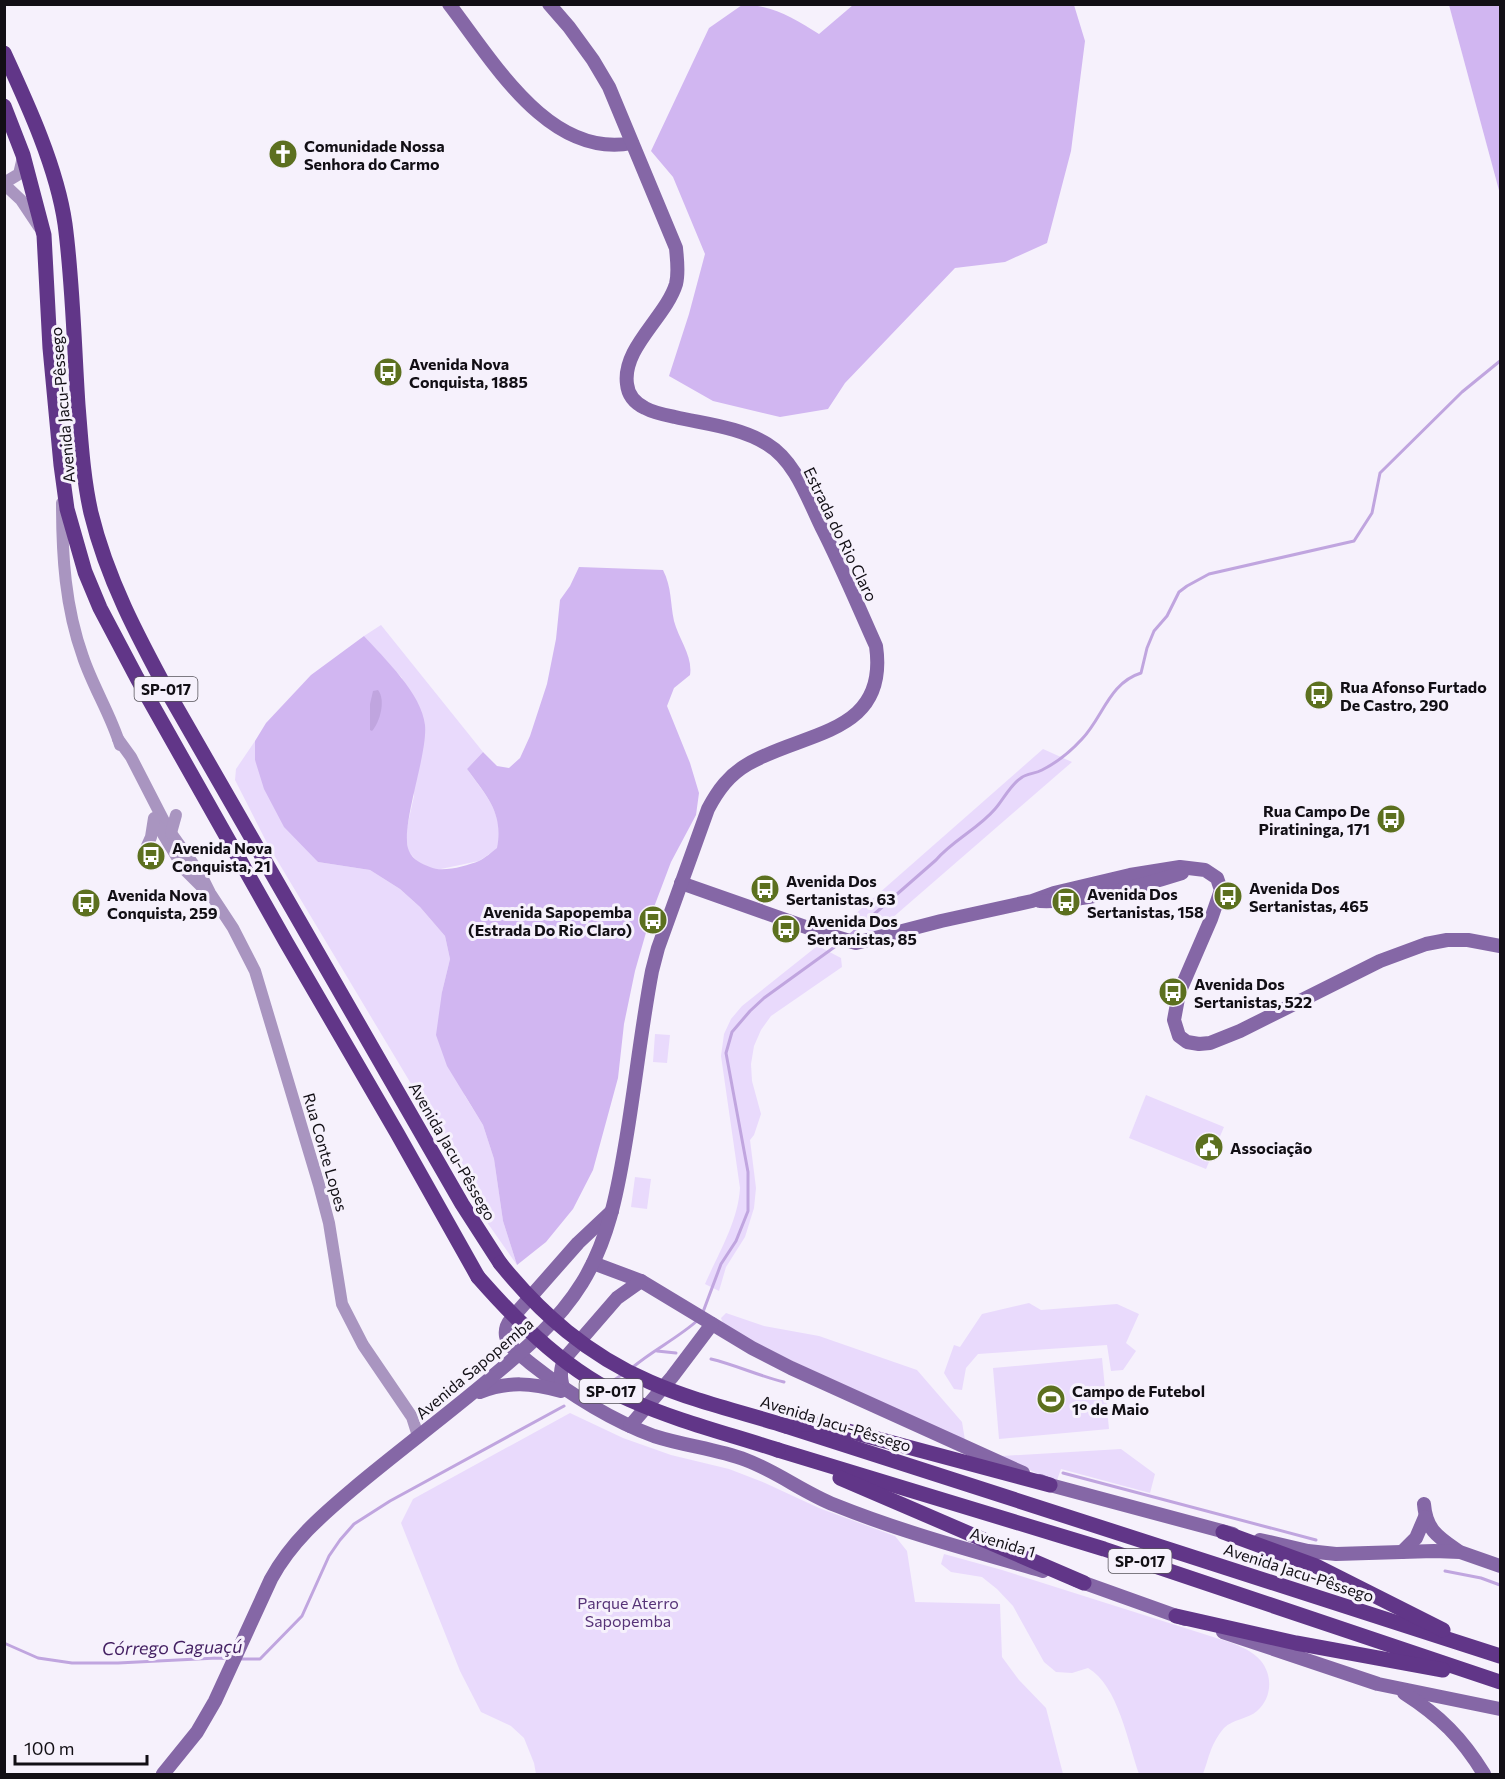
<svg xmlns="http://www.w3.org/2000/svg" width="1505" height="1779" font-family="Commissioner,sans-serif">
  <style>
    .green { fill: #e9dafc }
    .forest { fill: #d1b6f1 }
    .water { fill: #c0a5df }
    .lines { fill: none; stroke-linecap: round; stroke-linejoin: round }
    .stream { stroke: #c0a5df; stroke-width: 3 }
    .tertiary { stroke: #a995c0; stroke-width: 12 }
    .secondary { stroke: #8567a6; stroke-width: 14 }
    .trunk { stroke: #613688; stroke-width: 15 }
    .trunk-bridge { stroke: #613688; stroke-width: 15 }
    .labels { text-anchor: middle; dominant-baseline: central; stroke-width: 6; stroke-linejoin: round; paint-order: stroke }
    .shield { fill: #f6f1fc; stroke: #56535a; stroke-width: 1.5 }
    .shield-label { font-size: 15px; font-weight: bold; fill: #120f15 }
    .poi-label { font-size: 16px; font-weight: bold; fill: #120f15; stroke: #f6f1fc; text-anchor: start }
    .street-label { font-size: 16px; fill: #120f15; stroke: #f6f1fc }
    .park-label { font-size: 16px; fill: #563377; stroke: #f6f1fc }
    .water-label { font-size: 18px; font-style: italic; fill: #421e61; stroke: #f6f1fc }
  </style>
  <rect width="100%" height="100%" fill="#f6f1fc"/>
  <g class="green">
    <path d="M 381,625 L 483,752 L 467,769 C 486,796 504,813 498,848 L 479,861 L 436,870 L 419,863 L 408,851 L 406,832 L 414,796 L 402,678 L 364,636 Z"/>
    <path d="M 255,741 L 255,760 L 318,862 L 370,870 L 400,889 L 420,907 L 445,936 L 450,959 L 442,992 L 465,1096 L 483,1125 L 494,1159 L 503,1221 L 517,1265 L 484,1218 L 413,1087 L 268,845 L 235,780 L 236,769 Z"/>
    <path d="M 1043,749 L 1072,762 L 876,932 L 869,931 L 854,922 L 853,916 Z"/>
    <path d="M 816,947 L 820,947 L 841,958 L 842,967 L 771,1016 L 761,1030 L 754,1046 L 751,1064 L 752,1081 L 761,1114 L 754,1135 L 750,1140 L 756,1188 L 754,1208 L 745,1237 L 726,1267 L 719,1291 L 705,1284 C 718,1254 738,1222 740,1188 L 721,1056 L 724,1034 L 731,1019 L 742,1006 Z"/>
    <path d="M 655,1034 L 670,1035 L 667,1063 L 653,1062 Z"/>
    <path d="M 1146,1095 L 1224,1127 L 1206,1169 L 1129,1138 Z"/>
    <path d="M 635,1177 L 651,1179 L 647,1209 L 631,1207 Z"/>
    <path d="M 1029,1303 L 1041,1310 L 1117,1304 L 1139,1314 L 1126,1343 L 1136,1351 L 1123,1370 L 1111,1371 L 1107,1345 L 978,1354 L 966,1368 L 962,1390 L 954,1389 L 944,1373 L 954,1345 L 960,1347 L 982,1314 Z"/>
    <path d="M 726,1313 L 764,1326 L 819,1336 L 917,1370 L 962,1422 L 965,1440 L 788,1359 L 724,1326 L 721,1318 Z"/>
    <path d="M 1102,1358 L 1109,1429 L 999,1439 L 993,1368 Z"/>
    <path d="M 570,1413 L 623,1438 L 671,1455 L 729,1469 L 765,1483 L 819,1508 L 895,1536 L 907,1551 L 915,1602 L 1000,1604 L 1002,1657 L 1019,1680 L 1046,1708 L 1063,1774 L 536,1774 L 534,1763 L 524,1738 L 511,1726 L 481,1712 L 460,1671 L 401,1523 L 413,1499 Z"/>
    <path d="M 1121,1449 L 1155,1474 L 1150,1493 L 1061,1469 L 1057,1480 L 1038,1474 L 1001,1456 Z"/>
    <path d="M 944,1554 L 1002,1570 L 1229,1642 C 1240,1646 1253,1651 1261,1661 C 1273,1676 1272,1698 1257,1711 C 1248,1719 1233,1719 1224,1728 C 1210,1745 1210,1755 1203,1774 L 1139,1774 C 1128,1743 1118,1685 1088,1668 L 1072,1673 L 1056,1672 L 1044,1662 L 1013,1606 L 997,1589 L 982,1577 L 951,1572 L 941,1564 Z"/>
  </g>
  <g class="forest">
    <path d="M 742,5 C 772,4 795,19 819,34 L 853,5 L 1074,5 L 1085,41 L 1071,151 L 1047,243 L 1005,262 L 955,268 L 845,383 L 828,409 L 780,417 L 713,401 L 669,376 L 689,314 L 705,254 L 673,177 L 651,151 L 709,28 Z"/>
    <path d="M 1449,5 L 1500,5 L 1500,194 Z"/>
    <path d="M 579,567 L 663,570 C 672,588 670,602 674,621 C 679,640 693,656 690,675 L 674,688 L 667,706 L 690,763 L 699,793 L 696,815 L 671,862 L 651,915 L 635,971 L 624,1024 L 618,1078 L 593,1170 L 573,1209 L 546,1242 L 517,1265 L 503,1221 L 494,1159 L 483,1125 L 447,1066 L 436,1035 L 442,992 L 450,959 L 445,936 L 420,907 L 400,889 L 370,870 L 318,862 L 284,827 L 264,789 L 255,760 L 255,741 L 266,723 L 311,675 L 364,636 C 384,658 422,694 425,725 C 428,755 399,829 409,851 C 413,860 422,864 430,867 C 442,873 466,866 479,861 C 485,858 492,852 497,848 C 504,813 486,795 467,769 L 483,752 L 497,766 L 509,768 L 520,758 L 530,736 L 547,684 L 556,639 L 560,600 L 570,586 Z"/>
  </g>
  <path class="water" d="M 378,690 C 386,700 380,722 372,731 L 370,730 L 370,704 L 373,691 Z"/>
  <g class="lines">
    <g class="stream">
      <path d="M 848,937 L 936,860 C 953,840 978,829 995,809 C 1003,800 1011,784 1021,778 C 1027,773 1035,774 1042,770 C 1056,763 1071,751 1082,739 C 1103,717 1109,683 1141,673 L 1147,648 L 1154,631 L 1167,616 L 1179,592 L 1187,586 L 1209,574 L 1354,541 L 1372,513 L 1380,473 L 1462,392 L 1500,361"/>
      <path d="M 703,1312 L 721,1264 L 736,1241 L 748,1211 L 748,1172 L 726,1053 L 732,1032 L 750,1011 L 764,998 L 840,943"/>
      <path d="M 657,1351 L 676,1353"/>
      <path d="M 711,1359 C 736,1365 759,1376 784,1382"/>
      <path d="M 633,1367 C 653,1350 678,1338 698,1320"/>
      <path d="M 608,1384 L 623,1374"/>
      <path d="M 589,1396 L 601,1389"/>
      <path d="M 1063,1473 L 1316,1540"/>
      <path d="M 1445,1571 L 1481,1578 L 1500,1585"/>
      <path d="M 4,1643 L 38,1658 L 72,1663 L 118,1663 L 217,1658 L 231,1659"/>
      <path d="M 237,1659 L 260,1659 L 302,1616 L 329,1556 L 340,1540 L 354,1524 L 390,1501 L 564,1406"/>
    </g>
    <g class="tertiary">
      <path d="M 4,183 L 19,174 L 23,157"/>
      <path d="M 4,184 L 21,200 L 39,227"/>
      <path d="M 62,503 C 62,555 65,607 83,657 C 93,687 111,715 120,745"/>
      <path d="M 118,739 L 131,757 L 168,829 L 201,875 L 210,893 L 233,928 L 255,971 L 319,1185 L 329,1223 L 342,1304 L 363,1345 L 412,1417 L 418,1436"/>
      <path d="M 158,826 L 184,869 L 204,889"/>
      <path d="M 171,833 L 176,815"/>
      <path d="M 147,846 L 151,837 L 154,818"/>
    </g>
    <g class="secondary">
      <path d="M 449,4 C 493,61 549,159 632,143"/>
      <path d="M 681,883 L 820,932 L 856,943 L 941,921 L 1032,901 L 1054,893 L 1130,875 L 1180,867 L 1205,870 L 1217,878 L 1221,890 L 1211,919 L 1179,993 L 1174,1020 L 1179,1036 L 1187,1042 L 1199,1044 L 1210,1043 L 1240,1031 L 1380,961 L 1426,944 L 1447,940 L 1468,940 L 1500,946"/>
      <path d="M 1040,901 C 1082,903 1141,886 1182,873"/>
      <path d="M 612,1211 L 578,1243 L 511,1319 C 507,1324 505,1330 506,1336 C 508,1347 522,1356 530,1363 C 568,1393 608,1419 654,1436 C 685,1446 717,1449 746,1460 C 778,1472 804,1493 835,1505 C 902,1532 973,1551 1043,1571"/>
      <path d="M 593,1263 L 641,1281 L 752,1348 L 791,1368 L 1023,1473"/>
      <path d="M 563,1388 C 560,1376 560,1369 565,1358 L 617,1298 L 641,1281"/>
      <path d="M 480,1392 C 508,1381 532,1383 561,1391"/>
      <path d="M 630,1426 L 672,1377 L 712,1324"/>
      <path d="M 1040,1481 L 1050,1485 L 1233,1534"/>
      <path d="M 1424,1504 C 1426,1530 1438,1537 1458,1551"/>
      <path d="M 1260,1540 L 1308,1551 L 1336,1554 L 1434,1551 L 1460,1552 L 1500,1566"/>
      <path d="M 1402,1552 L 1416,1538 L 1425,1517"/>
      <path d="M 1076,1580 L 1185,1619"/>
      <path d="M 1223,1632 L 1378,1684 L 1500,1709"/>
      <path d="M 1404,1693 C 1440,1716 1462,1738 1484,1774"/>
      <path d="M 163,1774 L 197,1732 L 215,1701 L 271,1579 C 291,1542 321,1516 353,1489 C 397,1452 443,1418 487,1381 C 522,1352 558,1322 582,1283 C 608,1241 617,1194 625,1146 C 635,1088 641,1029 652,971 L 658,948 L 708,809 C 718,790 729,775 748,764 C 804,731 889,735 876,646 C 858,606 841,565 821,526 C 807,497 795,461 767,444 C 740,427 705,424 675,417 C 665,415 654,413 645,408 C 635,403 628,395 627,384 C 622,348 666,317 676,284 C 679,272 677,260 676,248 L 609,87 L 593,60 L 569,27 L 549,4"/>
    </g>
    <g class="trunk">
      <path d="M 4,53 C 28,105 57,168 65,224 C 73,284 74,345 78,405 C 81,441 83,478 91,513 C 107,579 138,637 170,696 L 462,1204 L 500,1263"/>
      <path d="M 4,106 L 23,155 L 44,235 L 50,348 L 61,465 L 67,509 L 85,572 L 100,608 L 137,678 L 286,942 L 397,1133 L 478,1277"/>
      <path d="M 786,1426 L 1500,1656"/>
      <path d="M 794,1426 C 812,1420 830,1427 848,1431 L 1050,1485"/>
      <path d="M 778,1450 L 1104,1549 L 1500,1682"/>
      <path d="M 840,1478 L 1084,1583"/>
      <path d="M 1223,1532 L 1316,1566 L 1443,1630"/>
      <path d="M 1176,1616 L 1296,1643 L 1443,1670"/>
    </g>
    <g class="trunk-bridge">
      <path d="M 500,1263 C 541,1314 588,1355 650,1382 C 693,1401 741,1412 786,1426"/>
      <path d="M 478,1277 C 521,1326 569,1373 630,1400 C 677,1421 729,1434 778,1450"/>
    </g>
  </g>
  <defs>
    <g id="church-disc" transform="scale(1.5)"><circle r="9.5" fill="#5c701f" stroke="#f6f1fc"/><path d="M-1.2-6h2.4v3.5h3.3v2.4h-3.3V6h-2.4V-.1h-3.3v-2.4h3.3Z" fill="#fff"/></g>
    <g id="bus-disc" transform="scale(1.5)"><circle r="9.5" fill="#5c701f" stroke="#f6f1fc"/><path d="M-5-6H5V4H4V6H2V4H-2V6H-4V4H-5ZM-3.5-4V0h7V-4ZM-3.5 1.2v1.5H-2V1.2ZM2 1.2v1.5H3.5V1.2Z" fill="#fff"/></g>
    <g id="civic-disc" transform="scale(1.5)"><circle r="9.5" fill="#5c701f" stroke="#f6f1fc"/><path d="M-.6-6.5H3V-4.5H.6V-3L4-1V1h2V6H-6V1h2V-1L-.6-3ZM-1.2 2.5V6h2.4V2.5Z" fill="#fff"/></g>
    <g id="stadium-disc" transform="scale(1.5)"><circle r="9.5" fill="#5c701f" stroke="#f6f1fc"/><path d="M0-5a6.5 5 0 1 0 0 10a6.5 5 0 1 0 0-10ZM-3.5-1.8h7v3.6h-7Z" fill="#fff"/></g>
  </defs>
  <g fill-rule="evenodd">
    <use href="#church-disc" x="283" y="154"/>
    <use href="#bus-disc" x="388" y="372"/>
    <use href="#bus-disc" x="1319" y="695"/>
    <use href="#bus-disc" x="1391" y="819"/>
    <use href="#bus-disc" x="151" y="856"/>
    <use href="#bus-disc" x="765" y="889"/>
    <use href="#bus-disc" x="1228" y="896"/>
    <use href="#bus-disc" x="1066" y="902"/>
    <use href="#bus-disc" x="86" y="903"/>
    <use href="#bus-disc" x="653" y="920"/>
    <use href="#bus-disc" x="786" y="929"/>
    <use href="#bus-disc" x="1173" y="992"/>
    <use href="#civic-disc" x="1209" y="1147"/>
    <use href="#stadium-disc" x="1051" y="1399"/>
  </g>
  <g class="labels">
    <g class="shield">
      <rect x="134.5" y="677" width="63" height="24" rx="4.5"/>
      <rect x="579.5" y="1379" width="63" height="24" rx="4.5"/>
      <rect x="1108.5" y="1549" width="63" height="24" rx="4.5"/>
    </g>
    <g class="shield-label">
      <text x="166" y="689">SP-017</text>
      <text x="611" y="1391">SP-017</text>
      <text x="1140" y="1561">SP-017</text>
    </g>
    <g class="poi-label">
      <text x="304" y="145">Comunidade Nossa<tspan x="304" dy="18">Senhora do Carmo</tspan></text>
      <text x="409" y="363">Avenida Nova<tspan x="409" dy="18">Conquista, 1885</tspan></text>
      <text x="1340" y="686">Rua Afonso Furtado<tspan x="1340" dy="18">De Castro, 290</tspan></text>
      <text x="1370" y="810" text-anchor="end">Rua Campo De<tspan x="1370" dy="18">Piratininga, 171</tspan></text>
      <text x="172" y="847">Avenida Nova<tspan x="172" dy="18">Conquista, 21</tspan></text>
      <text x="786" y="880">Avenida Dos<tspan x="786" dy="18">Sertanistas, 63</tspan></text>
      <text x="1249" y="887">Avenida Dos<tspan x="1249" dy="18">Sertanistas, 465</tspan></text>
      <text x="1087" y="893">Avenida Dos<tspan x="1087" dy="18">Sertanistas, 158</tspan></text>
      <text x="107" y="894">Avenida Nova<tspan x="107" dy="18">Conquista, 259</tspan></text>
      <text x="632" y="911" text-anchor="end">Avenida Sapopemba<tspan x="632" dy="18">(Estrada Do Rio Claro)</tspan></text>
      <text x="807" y="920">Avenida Dos<tspan x="807" dy="18">Sertanistas, 85</tspan></text>
      <text x="1194" y="983">Avenida Dos<tspan x="1194" dy="18">Sertanistas, 522</tspan></text>
      <text x="1230" y="1147">Associação</text>
      <text x="1072" y="1390">Campo de Futebol<tspan x="1072" dy="18">1° de Maio</tspan></text>
    </g>
    <g class="street-label">
      <text transform="translate(62 405) rotate(-95)">Avenida Jacu-Pêssego</text>
      <text transform="translate(841 534) rotate(64)">Estrada do Rio Claro</text>
      <text transform="translate(453 1151) rotate(60)">Avenida Jacu-Pêssego</text>
      <text transform="translate(326 1152) rotate(74)">Rua Conte Lopes</text>
      <text transform="translate(474 1368) rotate(-40)">Avenida Sapopemba</text>
      <text transform="translate(836 1423) rotate(17)">Avenida Jacu-Pêssego</text>
      <text transform="translate(1003 1542) rotate(17)">Avenida 1</text>
      <text transform="translate(1299 1572) rotate(18)">Avenida Jacu-Pêssego</text>
    </g>
    <g class="park-label">
      <text x="628" y="1602">Parque Aterro<tspan x="628" dy="18">Sapopemba</tspan></text>
    </g>
    <g class="water-label">
      <text transform="translate(172 1647) rotate(-1)">Córrego Caguaçú</text>
    </g>
  </g>
  <rect width="1505" height="1779" fill="none" stroke="#120f15" stroke-width="12"/>
  <path d="M15 1755v9h132v-9" fill="none" stroke="#120f15" stroke-width="3"/>
  <text x="24" y="1755" font-size="18" fill="#120f15" stroke="#f6f1fc" stroke-width="4.5" paint-order="stroke">100 m</text>
</svg>
